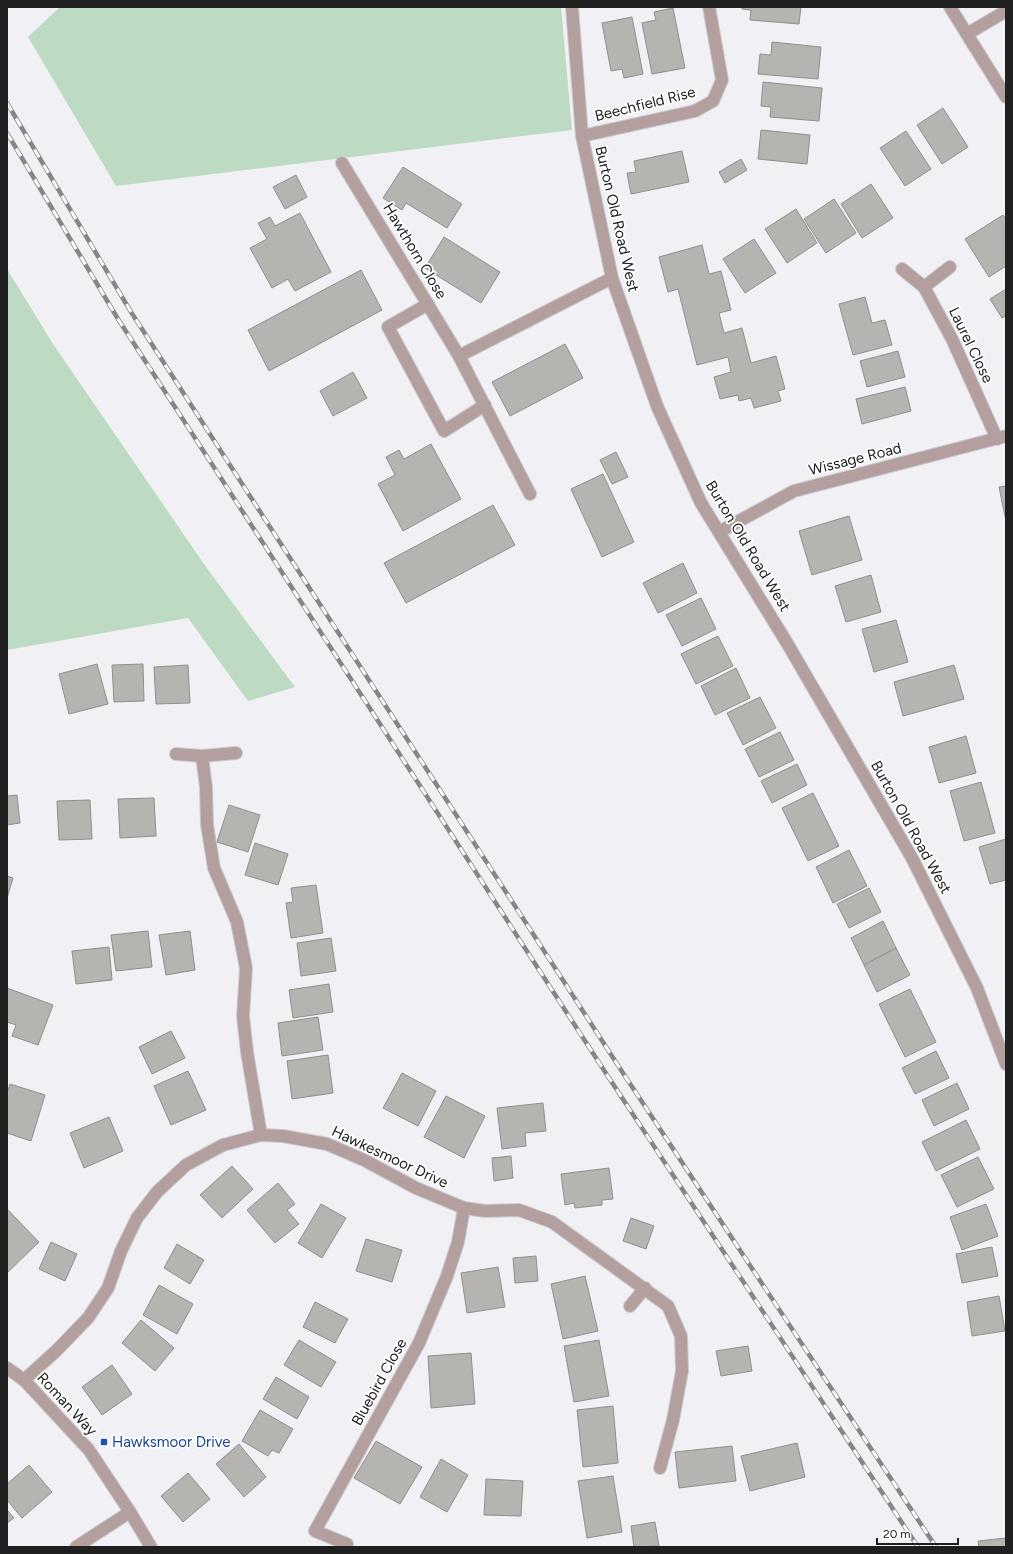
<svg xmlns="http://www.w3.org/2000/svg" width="1013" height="1554" font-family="Figtree,sans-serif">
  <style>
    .green { fill: #bcdbc2 }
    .building { fill: #b6b4b1; stroke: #918e8c }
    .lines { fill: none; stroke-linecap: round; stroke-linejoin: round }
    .minor-casing { stroke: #cbcbce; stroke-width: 14 }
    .minor { stroke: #b3a09e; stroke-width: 12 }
    .rail-casing { stroke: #868588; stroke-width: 4.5 }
    .rail { stroke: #fff; stroke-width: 3; stroke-dasharray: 9; stroke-linecap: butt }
    .transit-dot { fill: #1a4fb4; stroke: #fff; stroke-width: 1.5 }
    .labels { text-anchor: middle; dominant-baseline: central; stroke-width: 3.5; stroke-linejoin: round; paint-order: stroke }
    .street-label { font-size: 15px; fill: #202021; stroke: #fff }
    .transit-label { font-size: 15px; fill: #164399; stroke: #fff; text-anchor: start }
  </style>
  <rect width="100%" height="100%" fill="#f1f0f4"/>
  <g class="green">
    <path d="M 60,7 L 561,7 L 572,130 L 116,186 L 28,37 Z"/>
    <path d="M 7,269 L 53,344 L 206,567 L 295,687 L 248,701 L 188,618 L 7,650 Z"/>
  </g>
  <g class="building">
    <path d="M 742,7 L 801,7 L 799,24 L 750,20 L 751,10 L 742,9 Z"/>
    <path d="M 673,8 L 685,68 L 652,74 L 642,23 L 656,20 L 654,12 Z"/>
    <path d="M 632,17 L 643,74 L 624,78 L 622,69 L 611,71 L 602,23 Z"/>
    <path d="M 772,42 L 821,47 L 818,79 L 758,74 L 760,54 L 771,55 Z"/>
    <path d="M 763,82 L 822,88 L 819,121 L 770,117 L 771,107 L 761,106 Z"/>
    <path d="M 943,108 L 968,147 L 942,164 L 917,125 Z"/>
    <path d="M 761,130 L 810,135 L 807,164 L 758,159 Z"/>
    <path d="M 906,131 L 931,169 L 905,186 L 880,148 Z"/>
    <path d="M 682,151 L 689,182 L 631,194 L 627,173 L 636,172 L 634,161 Z"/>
    <path d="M 741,159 L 747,170 L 725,183 L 719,172 Z"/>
    <path d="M 403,167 L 462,204 L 447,228 L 406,203 L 402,210 L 383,198 Z"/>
    <path d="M 296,175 L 307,197 L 285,209 L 273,187 Z"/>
    <path d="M 871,184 L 893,218 L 862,238 L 841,204 Z"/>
    <path d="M 834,199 L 856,233 L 826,253 L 804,219 Z"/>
    <path d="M 796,209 L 817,243 L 787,263 L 765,229 Z"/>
    <path d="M 300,213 L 331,272 L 295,291 L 288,279 L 272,288 L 250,248 L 267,239 L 258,223 L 270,217 L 275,226 Z"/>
    <path d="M 1003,215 L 1006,219 L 1006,266 L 989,277 L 965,239 Z"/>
    <path d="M 444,237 L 500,272 L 481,303 L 425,268 Z"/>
    <path d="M 754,239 L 776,273 L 745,293 L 723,259 Z"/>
    <path d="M 702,245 L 709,274 L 721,271 L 731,310 L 719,313 L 724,333 L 742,328 L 751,363 L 776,356 L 785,389 L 778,391 L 781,401 L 754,408 L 751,398 L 739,401 L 738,395 L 720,399 L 714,377 L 731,372 L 728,357 L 697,365 L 678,289 L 668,292 L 659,257 Z"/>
    <path d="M 361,270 L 382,310 L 269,371 L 248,330 Z"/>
    <path d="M 1006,289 L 1006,316 L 1002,318 L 990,299 Z"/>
    <path d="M 865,297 L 872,323 L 885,320 L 892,345 L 853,355 L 839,304 Z"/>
    <path d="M 565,344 L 583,378 L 510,416 L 492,382 Z"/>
    <path d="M 898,351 L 905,377 L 867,387 L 860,361 Z"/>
    <path d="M 353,372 L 367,398 L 333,416 L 320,391 Z"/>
    <path d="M 905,387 L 911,411 L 862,424 L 856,399 Z"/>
    <path d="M 431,444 L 461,499 L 403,531 L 378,484 L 395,475 L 386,457 L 399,450 L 404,459 Z"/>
    <path d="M 616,452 L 628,477 L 612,484 L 600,460 Z"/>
    <path d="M 603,474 L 634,542 L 602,557 L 571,489 Z"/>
    <path d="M 1006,486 L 1006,521 L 999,487 Z"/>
    <path d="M 493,505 L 515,545 L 406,603 L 384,563 Z"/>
    <path d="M 849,516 L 862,560 L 812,575 L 799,531 Z"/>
    <path d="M 683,563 L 697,593 L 658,613 L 643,583 Z"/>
    <path d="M 871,575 L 881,612 L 846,622 L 835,586 Z"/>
    <path d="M 701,598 L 716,629 L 682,646 L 666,615 Z"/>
    <path d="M 896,620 L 908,662 L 874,672 L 862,629 Z"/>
    <path d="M 718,636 L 733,666 L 696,684 L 681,654 Z"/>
    <path d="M 97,664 L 108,704 L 69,714 L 59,674 Z"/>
    <path d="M 143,664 L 144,701 L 114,702 L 112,665 Z"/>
    <path d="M 188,665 L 190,703 L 156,704 L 154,667 Z"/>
    <path d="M 954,665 L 964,699 L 903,716 L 894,682 Z"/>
    <path d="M 736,668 L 750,698 L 715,715 L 701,686 Z"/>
    <path d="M 760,697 L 776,728 L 743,745 L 727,713 Z"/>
    <path d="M 780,732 L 794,760 L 759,777 L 745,749 Z"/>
    <path d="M 966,736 L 976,773 L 939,783 L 929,747 Z"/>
    <path d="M 797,764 L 807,785 L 772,803 L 761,781 Z"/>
    <path d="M 981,782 L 995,833 L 964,841 L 950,791 Z"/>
    <path d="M 813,793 L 839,846 L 808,861 L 782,808 Z"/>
    <path d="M 17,795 L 20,823 L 7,825 L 7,796 Z"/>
    <path d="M 154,798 L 156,836 L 120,838 L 118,799 Z"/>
    <path d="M 90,800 L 92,839 L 59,840 L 57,801 Z"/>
    <path d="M 229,805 L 260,815 L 248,852 L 217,842 Z"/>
    <path d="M 1006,839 L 1006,880 L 990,884 L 979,847 Z"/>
    <path d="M 255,843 L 288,854 L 278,885 L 245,875 Z"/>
    <path d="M 849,850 L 867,886 L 833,903 L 816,867 Z"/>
    <path d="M 7,876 L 13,878 L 7,898 Z"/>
    <path d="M 316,885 L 323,933 L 291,938 L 286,903 L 293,902 L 291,888 Z"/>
    <path d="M 869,888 L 881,912 L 849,928 L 837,904 Z"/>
    <path d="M 883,921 L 896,948 L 864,965 L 851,938 Z"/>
    <path d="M 148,931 L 152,967 L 116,971 L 111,935 Z"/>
    <path d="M 190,931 L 195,970 L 166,975 L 159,935 Z"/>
    <path d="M 331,938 L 336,971 L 301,976 L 297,943 Z"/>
    <path d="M 109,947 L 112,980 L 76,984 L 72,951 Z"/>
    <path d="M 896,948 L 910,975 L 877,992 L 864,965 Z"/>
    <path d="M 329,984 L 333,1012 L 293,1018 L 289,990 Z"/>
    <path d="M 7,988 L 53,1005 L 38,1045 L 12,1036 L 16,1025 L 7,1022 Z"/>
    <path d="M 910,989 L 936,1042 L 905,1057 L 879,1004 Z"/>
    <path d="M 318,1017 L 323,1050 L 282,1056 L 278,1023 Z"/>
    <path d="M 171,1031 L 185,1058 L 152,1074 L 139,1047 Z"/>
    <path d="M 936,1051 L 949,1078 L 915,1094 L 902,1068 Z"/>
    <path d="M 328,1055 L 333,1093 L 292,1099 L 287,1061 Z"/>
    <path d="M 188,1071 L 206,1110 L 171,1125 L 154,1086 Z"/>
    <path d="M 402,1073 L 436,1091 L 418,1126 L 383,1108 Z"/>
    <path d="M 957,1083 L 969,1109 L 934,1126 L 922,1100 Z"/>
    <path d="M 10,1084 L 45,1095 L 31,1141 L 7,1133 L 7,1093 Z"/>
    <path d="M 446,1096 L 485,1116 L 464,1158 L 424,1137 Z"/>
    <path d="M 543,1103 L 546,1131 L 525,1133 L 526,1146 L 502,1149 L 497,1108 Z"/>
    <path d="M 109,1117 L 123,1151 L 84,1168 L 70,1133 Z"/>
    <path d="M 966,1120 L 980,1149 L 936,1171 L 922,1142 Z"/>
    <path d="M 511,1156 L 513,1178 L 494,1181 L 492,1158 Z"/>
    <path d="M 978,1157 L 994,1189 L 957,1207 L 941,1175 Z"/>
    <path d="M 232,1166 L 253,1189 L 222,1218 L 200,1195 Z"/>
    <path d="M 609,1168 L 613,1199 L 602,1200 L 602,1205 L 575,1208 L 574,1203 L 565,1205 L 561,1174 Z"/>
    <path d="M 278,1183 L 295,1204 L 287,1210 L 299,1224 L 275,1243 L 247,1210 Z"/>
    <path d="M 321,1204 L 346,1218 L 322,1258 L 298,1243 Z"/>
    <path d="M 986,1204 L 998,1236 L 962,1250 L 950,1217 Z"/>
    <path d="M 7,1209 L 39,1242 L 8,1272 L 7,1270 Z"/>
    <path d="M 631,1218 L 654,1226 L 646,1249 L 623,1241 Z"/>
    <path d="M 366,1239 L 402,1250 L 392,1282 L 356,1271 Z"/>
    <path d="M 51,1242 L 77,1254 L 65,1281 L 39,1269 Z"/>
    <path d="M 177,1244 L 204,1260 L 190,1284 L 164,1268 Z"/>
    <path d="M 992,1247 L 998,1276 L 962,1283 L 956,1254 Z"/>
    <path d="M 536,1256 L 538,1281 L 515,1283 L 513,1258 Z"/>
    <path d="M 498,1267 L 505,1307 L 467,1313 L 461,1273 Z"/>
    <path d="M 585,1276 L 598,1331 L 563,1339 L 551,1284 Z"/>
    <path d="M 159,1285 L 193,1304 L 177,1334 L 143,1315 Z"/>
    <path d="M 999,1296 L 1005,1331 L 972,1336 L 967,1302 Z"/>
    <path d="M 315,1302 L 348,1319 L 335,1343 L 303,1327 Z"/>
    <path d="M 141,1320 L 174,1348 L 155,1371 L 122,1343 Z"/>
    <path d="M 299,1340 L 336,1362 L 321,1387 L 284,1365 Z"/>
    <path d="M 599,1340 L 609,1396 L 574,1402 L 564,1346 Z"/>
    <path d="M 748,1346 L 752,1371 L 721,1376 L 716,1351 Z"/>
    <path d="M 471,1353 L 475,1404 L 431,1408 L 428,1356 Z"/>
    <path d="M 112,1365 L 132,1394 L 102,1415 L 82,1387 Z"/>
    <path d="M 276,1377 L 309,1397 L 297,1419 L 263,1399 Z"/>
    <path d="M 613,1406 L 618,1463 L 583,1467 L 577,1410 Z"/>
    <path d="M 260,1410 L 293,1429 L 279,1453 L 272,1450 L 268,1456 L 242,1441 Z"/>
    <path d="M 376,1441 L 422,1467 L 400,1504 L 354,1478 Z"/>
    <path d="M 797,1443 L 805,1477 L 750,1491 L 741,1456 Z"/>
    <path d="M 239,1444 L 266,1477 L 244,1497 L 216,1464 Z"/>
    <path d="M 732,1446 L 736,1481 L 679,1488 L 675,1452 Z"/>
    <path d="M 441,1459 L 468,1475 L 447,1512 L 420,1497 Z"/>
    <path d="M 29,1465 L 52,1492 L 22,1518 L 7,1500 L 7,1484 Z"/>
    <path d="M 188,1473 L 210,1499 L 183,1522 L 161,1496 Z"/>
    <path d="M 613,1476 L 622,1532 L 587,1538 L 578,1481 Z"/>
    <path d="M 486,1479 L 523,1481 L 521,1516 L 484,1515 Z"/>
    <path d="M 7,1510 L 14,1518 L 7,1523 Z"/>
    <path d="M 655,1522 L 659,1546 L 634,1547 L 631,1526 Z"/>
    <path d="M 1006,1538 L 1006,1547 L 979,1547 L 978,1541 Z"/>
  </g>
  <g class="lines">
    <g class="minor-casing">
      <g id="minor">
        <path d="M 572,7 L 582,136 L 612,278 L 657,406 L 701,503 L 787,643 L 912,858 L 977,988 L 1006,1064"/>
        <path d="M 950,7 L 1006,97"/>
        <path d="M 967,34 L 1006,11"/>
        <path d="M 582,136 L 695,111 L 713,101 L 722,80 L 709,7"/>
        <path d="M 342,163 L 459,356 L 530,494"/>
        <path d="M 902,269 L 924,287 L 952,339 L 997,439"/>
        <path d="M 924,287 L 950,267"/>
        <path d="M 428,304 L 388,327 L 444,431 L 485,405"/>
        <path d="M 459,356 L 612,278"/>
        <path d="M 719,532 L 794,491 L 1006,436"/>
        <path d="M 176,754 L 202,756 L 236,753"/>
        <path d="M 202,756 L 206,787 L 207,825 L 214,868 L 237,922 L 246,968 L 243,1016 L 247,1052 L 261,1135"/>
        <path d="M 630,1306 L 645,1288"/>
        <path d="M 7,1368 L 24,1380 L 89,1450 L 130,1512 L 151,1547"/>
        <path d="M 24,1380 L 56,1351 L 88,1318 L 108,1288 L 121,1251 L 137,1218 L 157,1192 L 186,1165 L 223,1145 L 261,1135 L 283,1136 L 327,1144 L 364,1160 L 416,1188 L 464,1208 L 485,1211 L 519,1210 L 552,1222 L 668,1306 L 681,1336 L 682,1371 L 673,1420 L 660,1468"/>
        <path d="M 347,1544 L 315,1531 L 419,1343 L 447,1276 L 458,1242 L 464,1208"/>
        <path d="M 76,1547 L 130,1512"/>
      </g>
    </g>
    <use href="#minor" class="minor"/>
    <g class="rail-casing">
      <g id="rail">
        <path d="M 7,103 L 131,312 L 621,1070 L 936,1547"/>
        <path d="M 7,133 L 118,319 L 609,1078 L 918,1547"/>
      </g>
    </g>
    <use href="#rail" class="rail"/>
  </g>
  <rect class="transit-dot" x="100" y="1438" width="8" height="8" rx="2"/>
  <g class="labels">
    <g class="street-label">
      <text transform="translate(645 104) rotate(-14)">Beechfield Rise</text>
      <text transform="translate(617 219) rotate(77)">Burton Old Road West</text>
      <text transform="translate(415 251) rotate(59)">Hawthorn Close</text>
      <text transform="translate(971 345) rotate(64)">Laurel Close</text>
      <text transform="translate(855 459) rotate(-14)">Wissage Road</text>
      <text transform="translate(748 546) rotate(59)">Burton Old Road West</text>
      <text transform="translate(911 827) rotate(61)">Burton Old Road West</text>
      <text transform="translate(390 1157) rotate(25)">Hawkesmoor Drive</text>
      <text transform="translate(379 1382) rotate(-61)">Bluebird Close</text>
      <text transform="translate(67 1404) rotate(47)">Roman Way</text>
    </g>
    <g class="transit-label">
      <text x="112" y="1442">Hawksmoor Drive</text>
    </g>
  </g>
  <rect width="1013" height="1554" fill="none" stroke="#202021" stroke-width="16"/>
  <path d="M877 1538v6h81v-6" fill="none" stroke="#202021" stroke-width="2"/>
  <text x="883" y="1538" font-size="12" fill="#202021" stroke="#ffffff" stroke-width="3" paint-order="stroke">20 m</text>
</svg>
